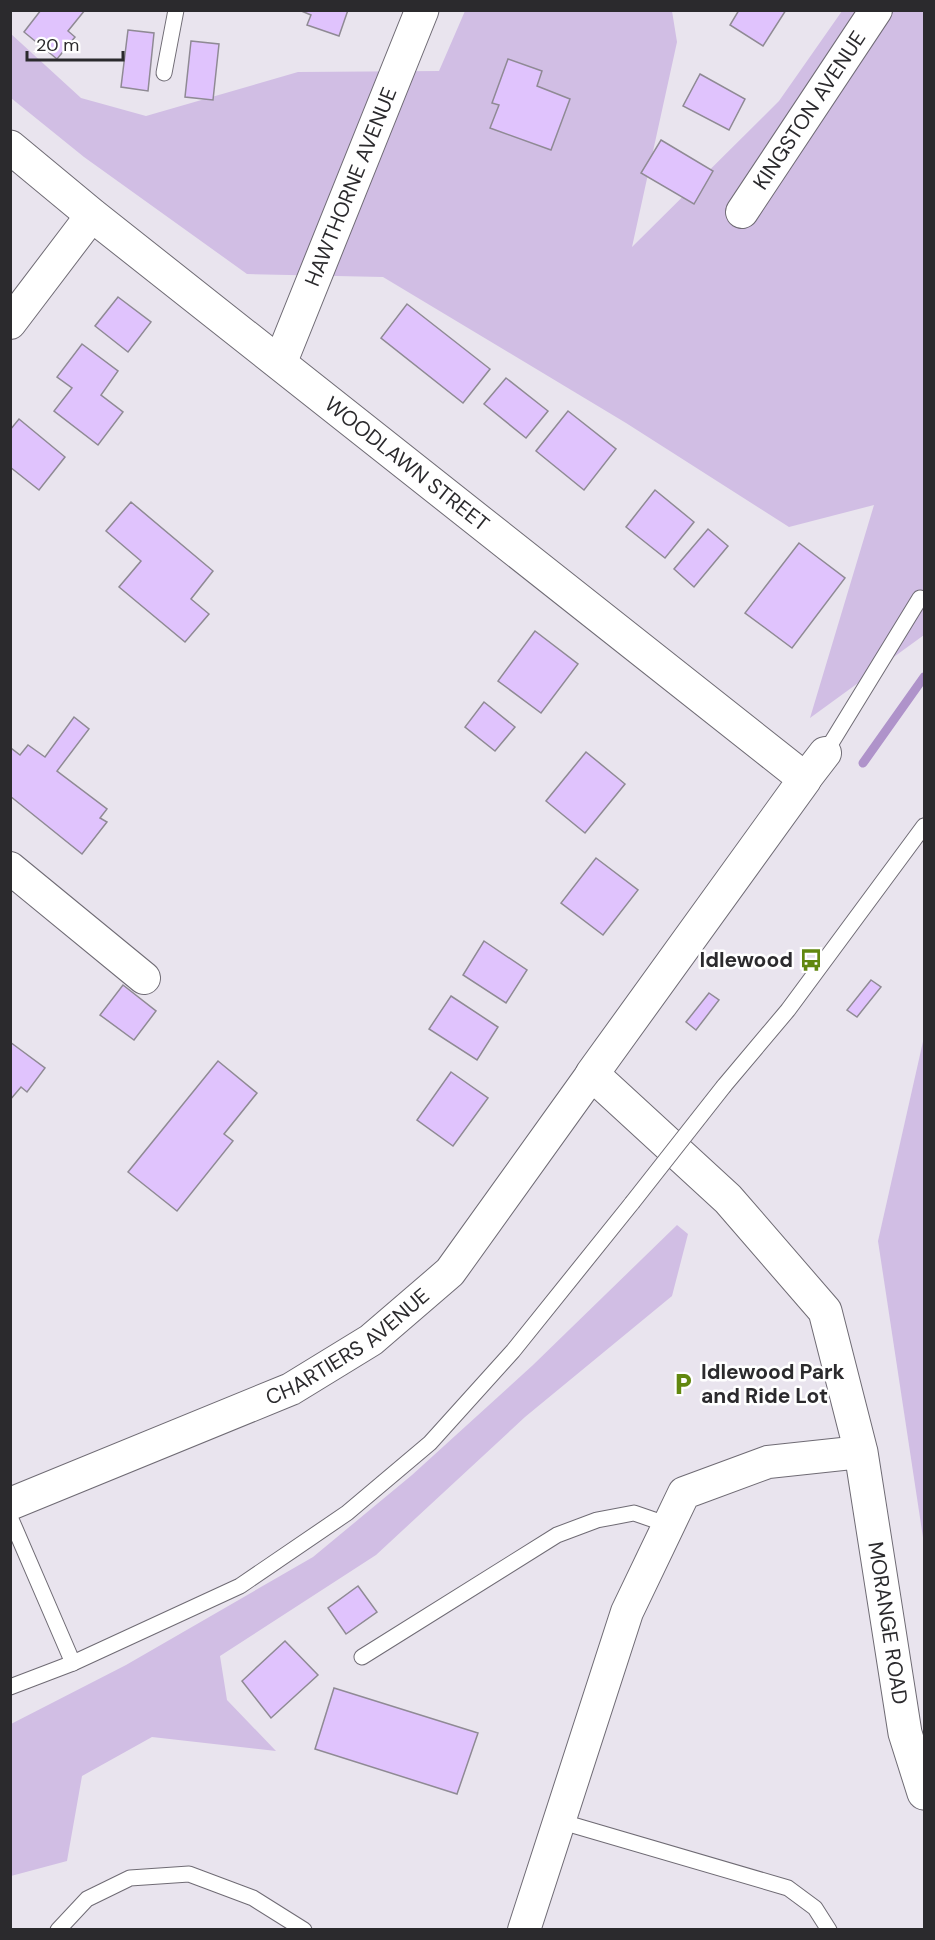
<svg xmlns="http://www.w3.org/2000/svg" width="935" height="1940" font-family="'DM Sans',sans-serif">
  <style>
    .green { fill: #d1bee4 }
    .lines { fill: none; stroke-linecap: round; stroke-linejoin: round }
    .stream { stroke: #af93ca; stroke-width: 9 }
    .building { fill: #e0c3fd; stroke: #8f8a94; stroke-width: 1.5 }
    .service-casing { stroke: #6f6b74; stroke-width: 17 }
    .minor-casing { stroke: #6f6b74; stroke-width: 34 }
    .tertiary-casing { stroke: #6f6b74; stroke-width: 35 }
    .service { stroke: #fff; stroke-width: 15 }
    .minor { stroke: #fff; stroke-width: 32 }
    .tertiary { stroke: #fff; stroke-width: 33 }
    .service-bridge-casing { stroke: #6f6b74; stroke-width: 17; stroke-linecap: butt }
    .service-bridge { stroke: #fff; stroke-width: 15 }
    .labels { text-anchor: middle; dominant-baseline: central; stroke-width: 5; stroke-linejoin: round; paint-order: stroke }
    .street-label { font-size: 21px; fill: #2b2a2d; stroke: #fff }
    .poi-label { font-size: 21px; font-weight: bold; fill: #2b2a2d; stroke: #fff; text-anchor: end }
  </style>
  <rect width="100%" height="100%" fill="#e9e4ee"/>
  <g class="green">
    <path d="M 465,11 L 672,11 L 677,42 L 632,247 L 779,101 L 842,11 L 924,11 L 924,635 L 810,718 L 874,505 L 789,527 L 626,423 L 383,277 L 247,274 L 84,157 L 11,98 L 10,33 L 81,98 L 146,116 L 298,72 L 439,71 Z"/>
    <path d="M 924,1037 L 924,1544 L 878,1241 Z"/>
    <path d="M 677,1225 L 688,1234 L 672,1296 L 525,1417 L 376,1555 L 220,1656 L 227,1700 L 276,1751 L 152,1737 L 82,1776 L 67,1861 L 11,1876 L 11,1724 L 126,1665 L 313,1557 L 412,1475 L 533,1365 Z"/>
  </g>
  <g class="lines">
    <path class="stream" d="M 863,763 L 924,677"/>
  </g>
  <g class="building">
    <path d="M 41,10 L 85,10 L 68,31 L 75,37 L 57,59 L 24,32 Z"/>
    <path d="M 299,10 L 348,10 L 339,36 L 307,25 L 311,15 Z"/>
    <path d="M 739,10 L 786,10 L 763,46 L 730,25 Z"/>
    <path d="M 128,30 L 154,33 L 148,91 L 121,87 Z"/>
    <path d="M 191,41 L 219,44 L 213,100 L 185,97 Z"/>
    <path d="M 508,59 L 542,71 L 537,86 L 570,99 L 551,150 L 490,128 L 499,105 L 492,103 Z"/>
    <path d="M 700,74 L 745,99 L 729,130 L 683,106 Z"/>
    <path d="M 661,140 L 713,171 L 694,204 L 641,173 Z"/>
    <path d="M 118,297 L 151,322 L 128,352 L 95,326 Z"/>
    <path d="M 407,304 L 490,369 L 463,403 L 381,338 Z"/>
    <path d="M 82,344 L 118,371 L 101,395 L 123,412 L 98,445 L 54,411 L 72,388 L 57,377 Z"/>
    <path d="M 506,378 L 548,411 L 526,438 L 484,404 Z"/>
    <path d="M 568,411 L 616,449 L 584,490 L 536,451 Z"/>
    <path d="M 19,419 L 65,457 L 39,490 L 10,467 L 10,430 Z"/>
    <path d="M 655,490 L 694,522 L 665,558 L 626,527 Z"/>
    <path d="M 131,502 L 213,571 L 191,599 L 209,614 L 185,642 L 119,587 L 141,561 L 106,531 Z"/>
    <path d="M 708,529 L 728,546 L 694,587 L 674,569 Z"/>
    <path d="M 799,543 L 845,578 L 792,648 L 745,613 Z"/>
    <path d="M 535,631 L 578,664 L 541,713 L 498,681 Z"/>
    <path d="M 484,702 L 515,727 L 495,751 L 465,727 Z"/>
    <path d="M 74,717 L 89,729 L 57,771 L 107,809 L 100,818 L 107,822 L 82,854 L 10,796 L 10,750 L 12,749 L 20,755 L 28,745 L 45,757 Z"/>
    <path d="M 586,752 L 625,784 L 585,833 L 546,801 Z"/>
    <path d="M 596,858 L 638,890 L 603,935 L 561,903 Z"/>
    <path d="M 484,941 L 527,970 L 506,1003 L 463,975 Z"/>
    <path d="M 871,980 L 881,987 L 857,1017 L 847,1010 Z"/>
    <path d="M 123,985 L 156,1011 L 134,1040 L 100,1015 Z"/>
    <path d="M 709,993 L 719,1000 L 696,1030 L 686,1022 Z"/>
    <path d="M 451,996 L 498,1027 L 477,1060 L 429,1029 Z"/>
    <path d="M 10,1042 L 45,1068 L 27,1092 L 21,1087 L 10,1100 Z"/>
    <path d="M 218,1061 L 257,1093 L 224,1134 L 233,1141 L 177,1211 L 128,1172 Z"/>
    <path d="M 451,1072 L 488,1098 L 453,1146 L 417,1120 Z"/>
    <path d="M 358,1586 L 377,1612 L 346,1634 L 328,1608 Z"/>
    <path d="M 285,1641 L 318,1675 L 271,1718 L 242,1681 Z"/>
    <path d="M 334,1688 L 478,1733 L 457,1794 L 315,1749 Z"/>
  </g>
  <g class="lines">
    <g class="service-casing">
      <g id="service">
        <path d="M 164,73 L 176,10"/>
        <path d="M 825,753 L 920,598"/>
        <path d="M 724,1086 L 788,1010 L 924,826"/>
        <path d="M 10,1517 L 73,1663"/>
        <path d="M 362,1657 L 557,1535 L 597,1520 L 634,1513 L 669,1525"/>
        <path d="M 10,1687 L 73,1663 L 240,1586 L 347,1513 L 430,1443 L 513,1351 L 632,1203"/>
        <path d="M 559,1821 L 788,1888 L 815,1908 L 829,1930"/>
        <path d="M 58,1930 L 87,1899 L 130,1878 L 189,1874 L 253,1898 L 304,1930"/>
      </g>
    </g>
    <g class="minor-casing">
      <g id="minor">
        <path id="s1" d="M 742,212 L 876,10"/>
        <path d="M 10,323 L 92,215"/>
        <path d="M 805,779 L 825,753"/>
        <path d="M 10,868 L 144,978"/>
        <path id="s2" d="M 10,1504 L 291,1389 L 371,1340 L 450,1272 L 592,1074"/>
        <path d="M 524,1930 L 627,1612 L 684,1493 L 768,1462 L 861,1452"/>
      </g>
    </g>
    <g class="tertiary-casing">
      <g id="tertiary">
        <path id="s3" d="M 10,147 L 92,215 L 805,779 L 592,1074 L 728,1199 L 825,1311 L 861,1452 L 905,1733 L 924,1793"/>
        <path id="s4" d="M 280,363 L 422,10"/>
      </g>
    </g>
    <use href="#service" class="service"/>
    <use href="#minor" class="minor"/>
    <use href="#tertiary" class="tertiary"/>
    <g class="service-bridge-casing">
      <path id="service-bridge" d="M 632,1203 L 724,1086"/>
    </g>
    <use href="#service-bridge" class="service-bridge"/>
  </g>
  <defs>
    <g id="bus-bare" transform="scale(1.8)"><path d="M-5-6H5V4H4V6H2V4H-2V6H-4V4H-5ZM-3.5-4V0h7V-4ZM-3.5 1.2v1.5H-2V1.2ZM2 1.2v1.5H3.5V1.2Z" fill="#61870f" stroke="#fff" stroke-width="2.5" paint-order="stroke"/></g>
    <g id="parking-bare" transform="scale(1.8)"><path d="M-3.5-5.5H1a3.5 3.5 0 0 1 0 7H-1V5.5H-3.5ZM-1-3.4V-.6H.8a1.4 1.4 0 0 0 0-2.8Z" fill="#61870f" stroke="#fff" stroke-width="2.5" paint-order="stroke"/></g>
  </defs>
  <g fill-rule="evenodd">
    <use href="#bus-bare" x="811" y="960"/>
    <use href="#parking-bare" x="683" y="1384"/>
  </g>
  <g class="labels">
    <g class="street-label">
      <text stroke="none"><textPath href="#s1" startOffset="122">KINGSTON AVENUE</textPath></text>
      <text stroke="none"><textPath href="#s4" startOffset="190">HAWTHORNE AVENUE</textPath></text>
      <text stroke="none"><textPath href="#s3" startOffset="508">WOODLAWN STREET</textPath></text>
      <text stroke="none"><textPath href="#s2" startOffset="374">CHARTIERS AVENUE</textPath></text>
      <text stroke="none"><textPath href="#s3" startOffset="2031">MORANGE ROAD</textPath></text>
    </g>
    <g class="poi-label">
      <text x="793" y="960">Idlewood</text>
      <text x="701" y="1372" text-anchor="start">Idlewood Park<tspan x="701" dy="24">and Ride Lot</tspan></text>
    </g>
  </g>
  <rect width="935" height="1940" fill="none" stroke="#2b2a2d" stroke-width="24"/>
  <path d="M27 51v9h96v-9" fill="none" stroke="#2b2a2d" stroke-width="3"/>
  <text x="36" y="51" font-size="18" fill="#2b2a2d" stroke="#ffffff" stroke-width="4.5" paint-order="stroke">20 m</text>
</svg>
